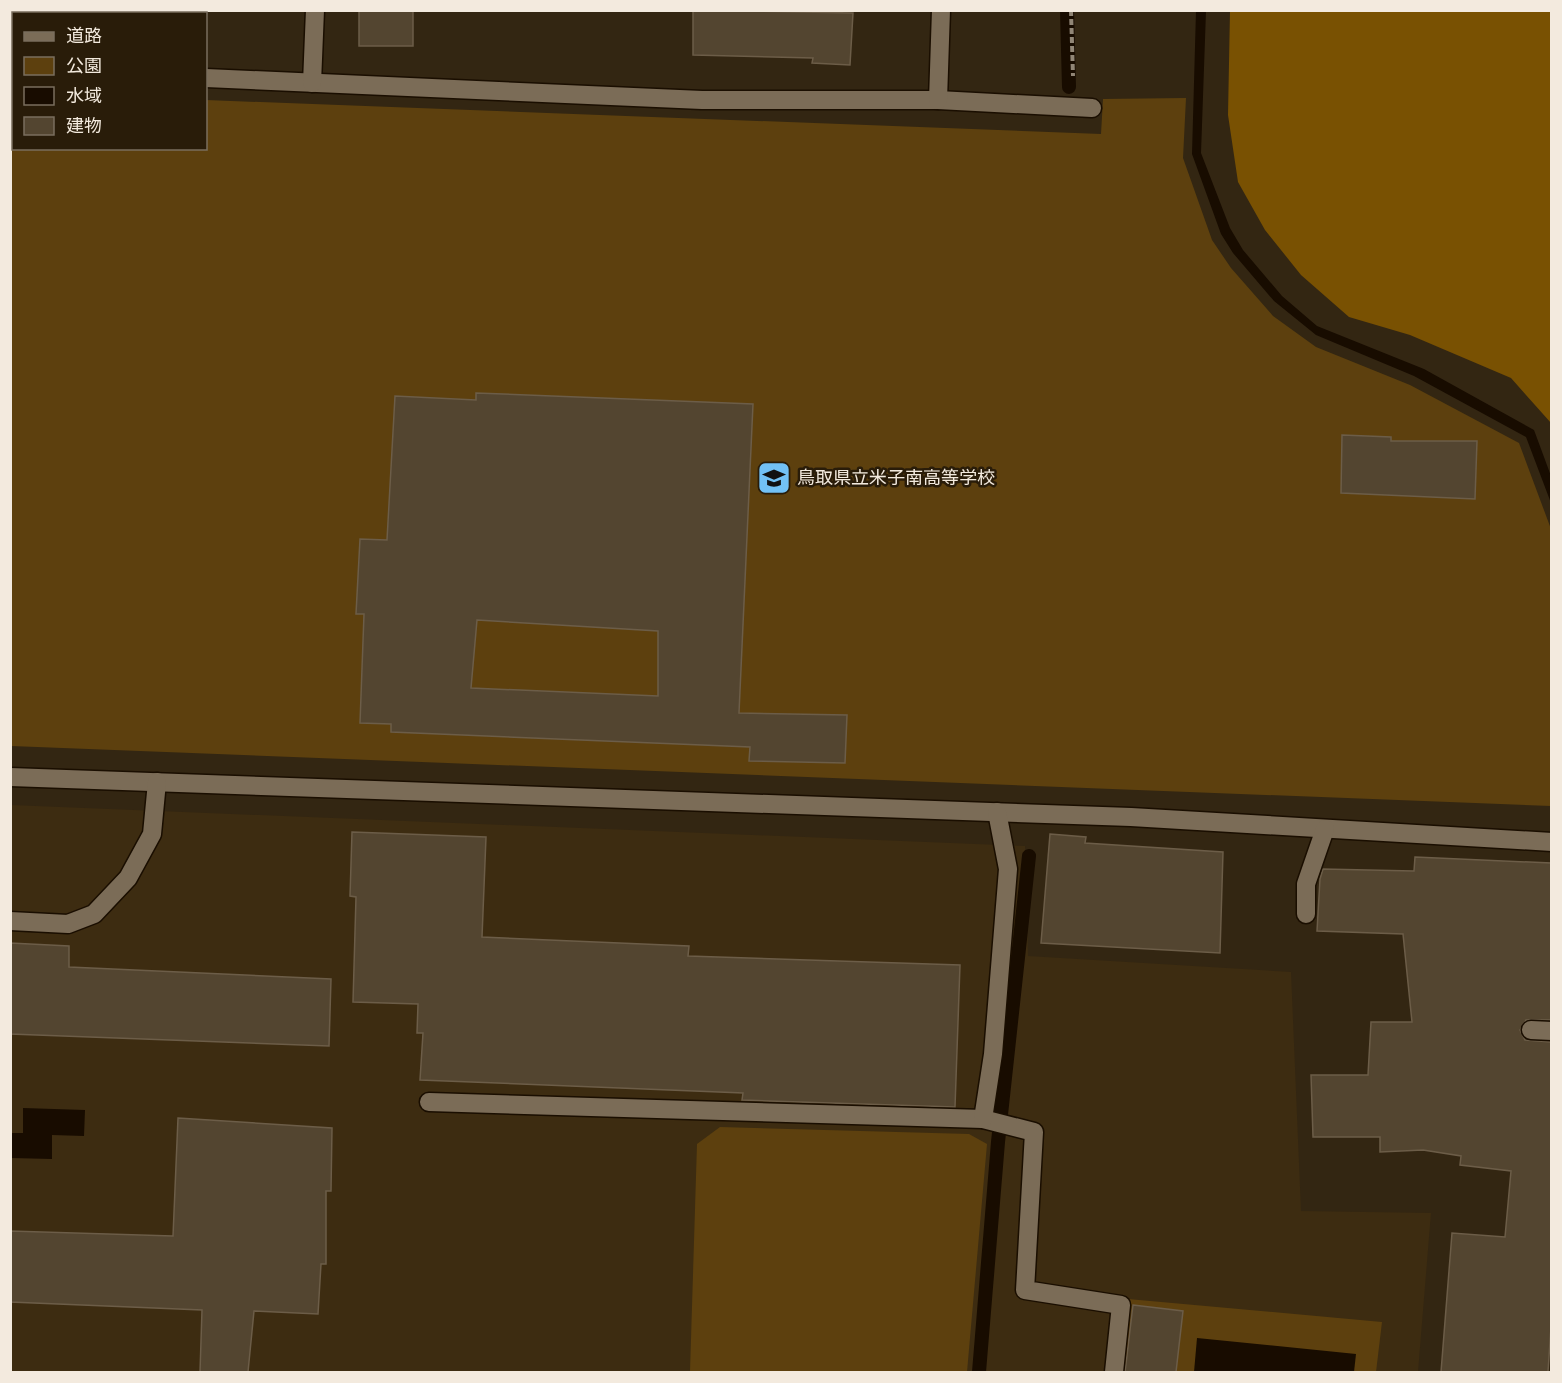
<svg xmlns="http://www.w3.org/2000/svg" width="1562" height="1383" font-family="Helvetica,'Noto Sans JP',sans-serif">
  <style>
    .built { fill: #3d2c11 }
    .green { fill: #5d400e }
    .forest { fill: #795102 }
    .water { fill: #180c00 }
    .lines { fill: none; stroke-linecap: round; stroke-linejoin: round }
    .stream { stroke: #180c00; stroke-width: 14 }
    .building { fill: #534530; stroke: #6c5d48; stroke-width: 1.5; fill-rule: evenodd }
    .minor-casing { stroke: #1a0e00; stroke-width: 21 }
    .path { stroke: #918676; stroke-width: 4; stroke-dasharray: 6 3; stroke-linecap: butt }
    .minor { stroke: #7b6c57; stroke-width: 18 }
    .labels { text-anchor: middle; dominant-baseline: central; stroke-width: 5; stroke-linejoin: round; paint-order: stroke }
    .poi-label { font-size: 18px; fill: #f3eade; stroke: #291c09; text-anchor: start }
  </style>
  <rect width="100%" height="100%" fill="#332612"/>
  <path class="built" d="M 11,805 L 1025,846 L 1028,956 L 1291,972 L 1301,1211 L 1431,1213 L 1418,1372 L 11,1372 Z"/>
  <g class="green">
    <path d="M 10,93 L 13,93 L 14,148 L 206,148 L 206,100 L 1101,134 L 1103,99 L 1186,98 L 1183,158 L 1212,240 L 1231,268 L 1273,316 L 1316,347 L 1410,385 L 1519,443 L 1551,529 L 1551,806 L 11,746 Z"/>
    <path d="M 720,1127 L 969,1134 L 987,1144 L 967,1372 L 690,1372 L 697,1144 Z"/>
    <path d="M 1128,1299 L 1382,1322 L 1376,1372 L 1121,1372 Z"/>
  </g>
  <path class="forest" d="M 1230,11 L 1551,11 L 1551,423 L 1511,378 L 1410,335 L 1349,317 L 1301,275 L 1265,230 L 1238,182 L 1228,115 Z"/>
  <g class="water">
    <path d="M 1196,11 L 1206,11 L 1201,153 L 1230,228 L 1243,250 L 1282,296 L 1317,326 L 1424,369 L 1534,430 L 1551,476 L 1551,503 L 1526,437 L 1414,376 L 1316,335 L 1274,301 L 1233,253 L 1221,234 L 1192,154 Z"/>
    <path d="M 23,1108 L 85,1110 L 84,1136 L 52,1135 L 52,1159 L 11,1158 L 11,1133 L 23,1133 Z"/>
    <path d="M 1197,1338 L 1356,1354 L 1354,1372 L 1194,1372 Z"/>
  </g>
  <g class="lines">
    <g class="stream">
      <path d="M 1067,10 L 1069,87"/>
      <path d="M 979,1372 L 998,1142 L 1029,856"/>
    </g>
  </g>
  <g class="building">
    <rect x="359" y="10" width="54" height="36"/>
    <path d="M 693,10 L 853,13 L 850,65 L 812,63 L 813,58 L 693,55 Z"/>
    <path d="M 476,393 L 753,404 L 739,713 L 847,715 L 845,763 L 749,761 L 750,747 L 391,732 L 391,724 L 360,723 L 364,614 L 356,614 L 360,539 L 387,540 L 395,396 L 476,400 ZM 477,620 L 658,631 L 658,696 L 471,688 Z"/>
    <path d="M 1342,435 L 1391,437 L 1391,441 L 1477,441 L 1475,499 L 1341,493 Z"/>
    <path d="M 352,832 L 486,837 L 482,937 L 689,946 L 688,956 L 960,965 L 955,1107 L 742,1100 L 743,1093 L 420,1080 L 423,1033 L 417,1033 L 418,1004 L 353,1002 L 356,897 L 350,896 Z"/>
    <path d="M 1050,834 L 1086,837 L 1085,843 L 1223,852 L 1220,953 L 1041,943 Z"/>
    <path d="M 1415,857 L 1551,863 L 1551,1020 L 1526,1020 L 1520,1030 L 1525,1040 L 1551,1042 L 1551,1327 L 1548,1372 L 1441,1372 L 1452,1233 L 1505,1237 L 1511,1171 L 1460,1165 L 1461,1156 L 1423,1150 L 1380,1152 L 1380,1137 L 1313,1137 L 1311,1075 L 1368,1075 L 1371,1022 L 1412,1022 L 1403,934 L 1317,931 L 1320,879 L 1323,869 L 1414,871 Z"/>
    <path d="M 10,943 L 69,946 L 69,967 L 331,979 L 329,1046 L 10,1034 Z"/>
    <path d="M 178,1118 L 332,1128 L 331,1191 L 326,1191 L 326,1264 L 321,1264 L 318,1314 L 254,1311 L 248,1372 L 200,1372 L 202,1310 L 10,1302 L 10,1231 L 173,1236 Z"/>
    <path d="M 1133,1305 L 1183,1311 L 1176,1372 L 1125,1372 Z"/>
  </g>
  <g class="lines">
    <g class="minor-casing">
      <g id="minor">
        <path d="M 10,68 L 14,69"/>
        <path d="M 206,78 L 702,100 L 938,100 L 1092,108"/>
        <path d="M 312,83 L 315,10"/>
        <path d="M 938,100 L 941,10"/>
        <path d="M 10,777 L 1131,817 L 1552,842"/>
        <path d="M 1306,914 L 1306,884 L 1325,829"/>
        <path d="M 10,921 L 68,924 L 94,914 L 128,878 L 152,834 L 157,782"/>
        <path d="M 1531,1030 L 1552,1031"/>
        <path d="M 429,1102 L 983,1119 L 1034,1132 L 1025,1290 L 1121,1305 L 1114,1372"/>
        <path d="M 983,1119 L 993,1054 L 1008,869 L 997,812"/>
      </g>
    </g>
    <path class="path" d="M 1071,10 L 1073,76"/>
    <use href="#minor" class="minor"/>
  </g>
  <defs>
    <g id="school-square" transform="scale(1.725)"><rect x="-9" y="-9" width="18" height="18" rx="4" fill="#72c1f5" stroke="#291c09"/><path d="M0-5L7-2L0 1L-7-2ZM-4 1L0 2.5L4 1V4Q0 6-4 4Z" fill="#111"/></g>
  </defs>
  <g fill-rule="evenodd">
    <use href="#school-square" x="774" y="478"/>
  </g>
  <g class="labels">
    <g class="poi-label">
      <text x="797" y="478">鳥取県立米子南高等学校</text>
    </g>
  </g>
  <rect width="1562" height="1383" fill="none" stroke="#f3eade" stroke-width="24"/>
  <rect x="12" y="12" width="195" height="138" fill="#291c09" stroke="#7a6e5e" stroke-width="1.5"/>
  <rect x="24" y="32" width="30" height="9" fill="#7b6c57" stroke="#7a6e5e" stroke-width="1.5"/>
  <text x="66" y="42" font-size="18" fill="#f3eade">道路</text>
  <rect x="24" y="57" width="30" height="18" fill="#5d400e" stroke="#7a6e5e" stroke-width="1.5"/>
  <text x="66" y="72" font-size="18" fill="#f3eade">公園</text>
  <rect x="24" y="87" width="30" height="18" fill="#180c00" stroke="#7a6e5e" stroke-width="1.5"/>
  <text x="66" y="102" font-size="18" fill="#f3eade">水域</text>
  <rect x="24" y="117" width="30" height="18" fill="#534530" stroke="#7a6e5e" stroke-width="1.5"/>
  <text x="66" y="132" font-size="18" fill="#f3eade">建物</text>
</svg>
